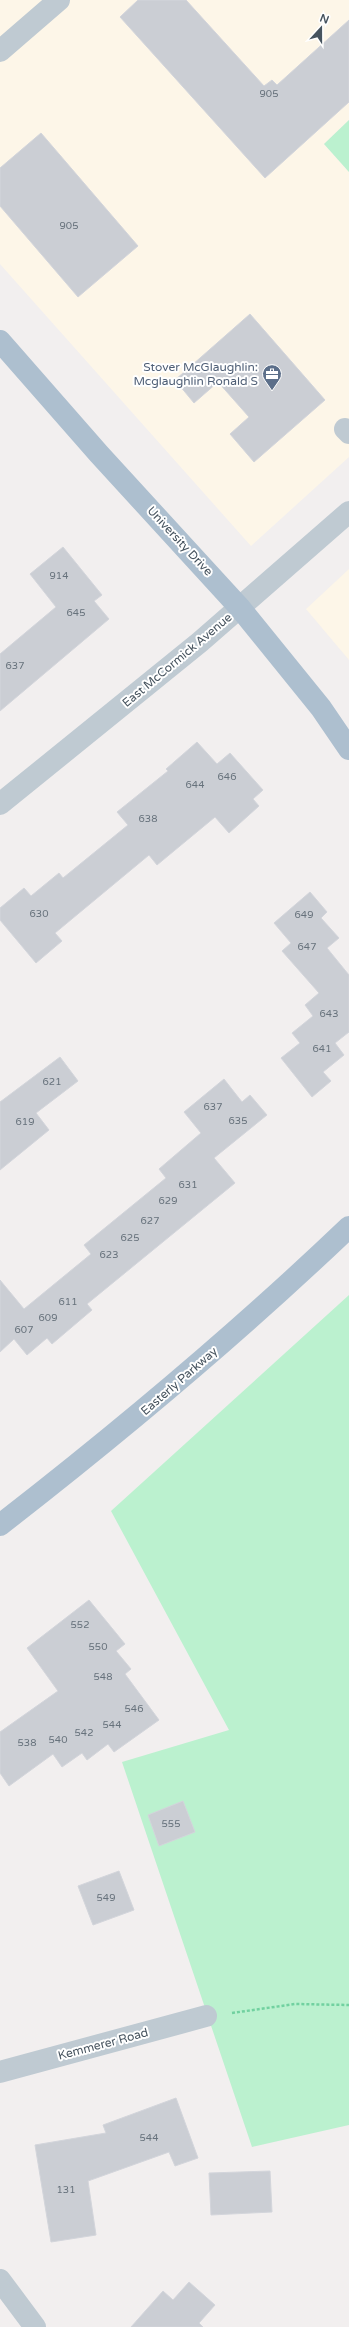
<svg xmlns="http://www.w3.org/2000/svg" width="349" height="2327" font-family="'Varela Round',sans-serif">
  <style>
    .commercial { fill: #fdf6e8 }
    .green { fill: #bbf1cf }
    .building { fill: #cbced4; stroke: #d3d5db }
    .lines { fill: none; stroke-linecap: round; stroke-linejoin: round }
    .path { stroke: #71d1a0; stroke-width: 2.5; stroke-dasharray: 3 2; stroke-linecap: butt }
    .minor { stroke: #bfcad2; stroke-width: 22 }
    .major { stroke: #adbfcf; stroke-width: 22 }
    .labels { text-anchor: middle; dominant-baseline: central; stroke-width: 4; stroke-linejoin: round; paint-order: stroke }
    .number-label { font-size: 10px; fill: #67727c }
    .service-label { font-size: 12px; fill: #4e5e75; stroke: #fff; text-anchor: end }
    .street-label { font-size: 12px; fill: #46535e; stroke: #fff }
  </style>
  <rect width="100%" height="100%" fill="#f2efef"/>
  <g class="commercial">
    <path d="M 0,0 L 349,0 L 349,120 L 324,144 L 349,172 L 349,457 L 251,546 L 0,264 Z"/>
    <path d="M 349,569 L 349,660 L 306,609 Z"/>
  </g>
  <g class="green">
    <path d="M 349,120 L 349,172 L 324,144 Z"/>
    <path d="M 349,1295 L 349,2125 L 252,2147 L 122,1762 L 229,1730 L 111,1511 Z"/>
  </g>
  <g class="building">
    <path d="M 138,0 L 186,0 L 264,86 L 272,80 L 277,85 L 349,20 L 349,102 L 265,178 L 120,17 Z"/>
    <path d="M 41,133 L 138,246 L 78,297 L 0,206 L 0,168 Z"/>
    <path d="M 250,314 L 325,400 L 254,462 L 230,434 L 249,417 L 218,382 L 194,403 L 175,380 Z"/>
    <path d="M 63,547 L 102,595 L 94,601 L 109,619 L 0,711 L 0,654 L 56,607 L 30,574 Z"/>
    <path d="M 197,742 L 217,764 L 230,753 L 263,790 L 253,799 L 259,806 L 229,833 L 215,817 L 157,865 L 149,855 L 55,933 L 62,941 L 36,963 L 0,920 L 0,908 L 24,888 L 31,896 L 59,873 L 63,878 L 128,825 L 117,812 L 168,771 L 166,769 Z"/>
    <path d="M 310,892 L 327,912 L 321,918 L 339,938 L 327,948 L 349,975 L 349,1032 L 335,1043 L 344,1055 L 323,1072 L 331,1081 L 312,1097 L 281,1058 L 300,1043 L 292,1033 L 313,1016 L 305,1005 L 319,993 L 282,951 L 291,943 L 274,923 Z"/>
    <path d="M 60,1057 L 78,1081 L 36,1113 L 49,1130 L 0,1170 L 0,1102 Z"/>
    <path d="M 224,1079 L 242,1102 L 250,1095 L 267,1115 L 214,1158 L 235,1183 L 87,1304 L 92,1310 L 52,1344 L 47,1338 L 27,1355 L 14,1339 L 0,1352 L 0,1280 L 24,1309 L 91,1254 L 84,1245 L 166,1178 L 159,1169 L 201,1133 L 184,1112 Z"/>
    <path d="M 89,1600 L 125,1644 L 116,1651 L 131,1669 L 125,1674 L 159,1720 L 114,1752 L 108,1744 L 87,1760 L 82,1753 L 62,1767 L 53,1754 L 9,1786 L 0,1773 L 0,1732 L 58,1691 L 27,1648 Z"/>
    <path d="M 183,1801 L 195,1832 L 159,1846 L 148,1815 Z"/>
    <path d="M 119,1871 L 134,1910 L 93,1925 L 78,1886 Z"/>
    <path d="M 176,2098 L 198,2158 L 175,2166 L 169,2152 L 88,2181 L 96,2235 L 51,2242 L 35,2145 L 106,2133 L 103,2125 Z"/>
    <path d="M 270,2171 L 272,2212 L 211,2215 L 209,2173 Z"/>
    <path d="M 189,2282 L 215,2305 L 199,2323 L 203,2327 L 131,2327 L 163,2291 L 173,2300 Z"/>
  </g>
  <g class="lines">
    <path class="path" d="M 232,2013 L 295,2004 L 349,2005"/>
    <g class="minor">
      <path d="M 0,51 L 59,0"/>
      <path d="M 345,429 L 349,433"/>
      <path d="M 0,804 L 200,642 L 349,512"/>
      <path d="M 0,2072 L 206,2016"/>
      <path d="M 0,2280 L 35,2327"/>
    </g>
    <g class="major">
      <path d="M 0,341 L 99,454 L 240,608 L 321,708 L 349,749"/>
      <path d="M 0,1525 C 121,1431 238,1333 349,1227"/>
    </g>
  </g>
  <defs>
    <g id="office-pin" transform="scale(1)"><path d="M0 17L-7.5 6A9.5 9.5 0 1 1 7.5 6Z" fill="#5c6f8a" stroke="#fff"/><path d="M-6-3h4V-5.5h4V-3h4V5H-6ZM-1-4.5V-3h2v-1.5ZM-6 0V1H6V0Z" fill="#fff"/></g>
  </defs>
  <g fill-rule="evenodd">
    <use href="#office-pin" x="272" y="374"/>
  </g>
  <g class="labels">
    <g class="number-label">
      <text x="269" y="94">905</text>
      <text x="69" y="226">905</text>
      <text x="59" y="576">914</text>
      <text x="76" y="613">645</text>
      <text x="15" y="666">637</text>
      <text x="227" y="777">646</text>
      <text x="195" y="785">644</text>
      <text x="148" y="819">638</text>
      <text x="39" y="914">630</text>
      <text x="304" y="915">649</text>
      <text x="307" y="947">647</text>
      <text x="329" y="1014">643</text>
      <text x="322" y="1049">641</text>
      <text x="52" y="1082">621</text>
      <text x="213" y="1107">637</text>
      <text x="238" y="1121">635</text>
      <text x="25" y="1122">619</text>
      <text x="188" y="1185">631</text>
      <text x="168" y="1201">629</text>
      <text x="150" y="1221">627</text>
      <text x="130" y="1238">625</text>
      <text x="109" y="1255">623</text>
      <text x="68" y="1302">611</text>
      <text x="48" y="1318">609</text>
      <text x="24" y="1330">607</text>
      <text x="80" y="1625">552</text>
      <text x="98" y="1647">550</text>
      <text x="103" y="1677">548</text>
      <text x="134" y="1709">546</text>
      <text x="112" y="1725">544</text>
      <text x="84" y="1733">542</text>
      <text x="58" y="1740">540</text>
      <text x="27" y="1743">538</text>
      <text x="171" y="1824">555</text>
      <text x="106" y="1898">549</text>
      <text x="149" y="2138">544</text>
      <text x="66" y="2190">131</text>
    </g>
    <g class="service-label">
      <text x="258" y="367">Stover McGlaughlin:<tspan x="258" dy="14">Mcglaughlin Ronald S</tspan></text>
    </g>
    <g class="street-label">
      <text transform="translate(180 541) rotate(47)">University Drive</text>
      <text transform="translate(177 660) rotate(-40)">East McCormick Avenue</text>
      <text transform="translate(179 1381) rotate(-41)">Easterly Parkway</text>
      <text transform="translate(103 2044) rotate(-15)">Kemmerer Road</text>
    </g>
  </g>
  <g transform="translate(321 28) rotate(21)" stroke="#ffffff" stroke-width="3" paint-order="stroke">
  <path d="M0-3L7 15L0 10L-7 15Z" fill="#46535e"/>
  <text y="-6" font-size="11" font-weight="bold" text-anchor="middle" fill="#46535e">N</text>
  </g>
</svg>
